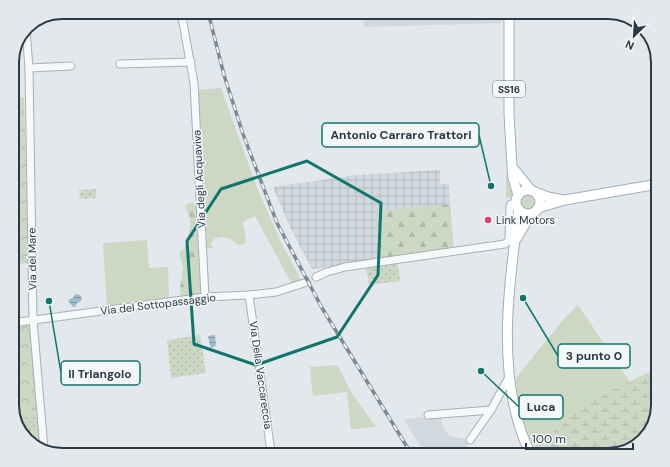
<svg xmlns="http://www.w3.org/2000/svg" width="670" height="467" font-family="'DM Sans',sans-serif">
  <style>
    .built { fill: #d1d8de }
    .industrial { fill: url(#industrial-grid) }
    .grass { fill: #ccd7c4 }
    .forest { fill: url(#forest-firs) }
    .wetland { fill: url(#wetland-marsh) }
    .park { fill: url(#park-crowns) }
    .garden { fill: url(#garden-dots) }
    .water { fill: url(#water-rules) }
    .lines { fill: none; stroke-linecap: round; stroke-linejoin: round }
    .minor-tunnel { stroke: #bec5cb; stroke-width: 7; stroke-dasharray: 7 3.5; stroke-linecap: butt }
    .minor-casing { stroke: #a7b0b7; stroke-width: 9 }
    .major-casing { stroke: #a2afb9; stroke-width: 11 }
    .minor { stroke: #f7f8fa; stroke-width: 7 }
    .major { stroke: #fff; stroke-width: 9 }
    .rail-casing { stroke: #7b8a97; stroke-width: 3.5 }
    .rail { stroke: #f3f7f9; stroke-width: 2; stroke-dasharray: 6; stroke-linecap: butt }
    .marked { fill: none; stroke: #0f766e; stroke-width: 3; stroke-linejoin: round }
    .poi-dot { fill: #d84170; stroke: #f3f7f9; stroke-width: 1.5 }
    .labels { text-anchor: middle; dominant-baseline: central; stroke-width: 3; stroke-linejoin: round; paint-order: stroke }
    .shield { fill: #f3f7f9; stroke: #66727c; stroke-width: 1 }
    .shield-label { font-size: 10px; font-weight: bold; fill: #293946 }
    .street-label { font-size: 11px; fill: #293946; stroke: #f3f7f9 }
    .poi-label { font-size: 11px; fill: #293946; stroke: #f3f7f9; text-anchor: start }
    .rim { fill: none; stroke: #293946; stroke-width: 2 }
    .leader { fill: none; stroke: #0f766e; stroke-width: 1.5 }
    .callout-dot { fill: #0f766e; stroke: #f3f7f9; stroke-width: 1.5 }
    .callout { fill: #f3f7f9; stroke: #0f766e; stroke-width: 1.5 }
    .callout-label { font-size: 12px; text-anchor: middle; font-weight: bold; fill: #293946 }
  </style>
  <defs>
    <pattern id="industrial-grid" width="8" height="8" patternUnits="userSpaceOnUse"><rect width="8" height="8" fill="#d1d8de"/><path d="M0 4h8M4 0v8" fill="none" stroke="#b3bac0"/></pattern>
    <pattern id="forest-firs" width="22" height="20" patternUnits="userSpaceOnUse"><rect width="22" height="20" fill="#ccd7c4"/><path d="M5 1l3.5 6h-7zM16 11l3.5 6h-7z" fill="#afb9aa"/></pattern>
    <pattern id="wetland-marsh" width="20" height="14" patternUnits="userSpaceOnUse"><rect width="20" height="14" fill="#ccd7c4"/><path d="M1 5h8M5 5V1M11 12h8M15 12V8" fill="none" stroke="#afb9aa"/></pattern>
    <pattern id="park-crowns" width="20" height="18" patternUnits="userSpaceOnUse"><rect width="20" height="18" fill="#ccd7c4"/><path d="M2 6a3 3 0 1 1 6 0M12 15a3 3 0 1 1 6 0" fill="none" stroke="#afb9aa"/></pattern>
    <pattern id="garden-dots" width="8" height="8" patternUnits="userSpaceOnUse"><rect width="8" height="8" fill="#ccd7c4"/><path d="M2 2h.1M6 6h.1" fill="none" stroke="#afb9aa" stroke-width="1.8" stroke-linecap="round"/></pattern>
    <pattern id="water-rules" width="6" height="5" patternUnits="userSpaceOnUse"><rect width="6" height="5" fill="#9cbdce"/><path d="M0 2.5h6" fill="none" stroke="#7f9ba9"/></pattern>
  </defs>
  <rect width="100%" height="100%" fill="#e3e8ec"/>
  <g class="built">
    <path d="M 363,12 L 501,12 L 501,23 L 364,27 Z"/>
    <path d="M 441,416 L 442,424 L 449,436 L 471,440 L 462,455 L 425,455 L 404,419 Z"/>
  </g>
  <path class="industrial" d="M 440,170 L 440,184 L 449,184 L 450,204 L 377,211 L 379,261 L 312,269 L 289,225 L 273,187 L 357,175 Z"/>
  <g class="grass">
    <path d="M 221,88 L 257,188 L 282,244 L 301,280 L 292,284 L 255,216 L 243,222 L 246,240 L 244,244 L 238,245 C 231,238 222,234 213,240 L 211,245 L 214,248 L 207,248 L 198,90 Z"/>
    <path d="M 506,174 L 512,188 L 513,197 L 506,198 Z"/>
    <circle cx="528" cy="202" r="9"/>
    <path d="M 198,212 L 202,278 L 182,278 L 183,266 L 193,266 C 196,248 192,228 198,212 Z"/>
    <path d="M 147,240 L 149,268 L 168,267 L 169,299 L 107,308 L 103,243 Z"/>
    <path d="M 578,305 L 629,381 L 622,385 L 550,437 L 537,455 L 523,421 L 518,402 L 516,378 L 563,320 Z"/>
    <path d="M 337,365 L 351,392 L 376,427 L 351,429 L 347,392 L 313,396 L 310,367 Z"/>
  </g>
  <g class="forest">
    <path d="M 189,203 L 197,203 L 198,212 L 194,227 L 196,262 L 193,266 L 183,266 L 179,252 L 184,249 C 187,240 191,230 190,220 C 190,215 185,211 186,205 Z"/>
    <path d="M 450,204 L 454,250 L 379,261 L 377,211 Z"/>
    <path d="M 189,277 L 202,278 L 202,294 L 181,297 L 180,287 L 182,278 Z"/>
  </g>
  <path class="wetland" d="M 658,368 L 658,405 L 648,435 L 630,450 L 608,455 L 539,455 C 542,449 546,442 550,437 C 577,405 621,385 658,368 Z"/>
  <g class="park">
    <path d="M 12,97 L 24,97 L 29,263 L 12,265 Z"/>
    <path d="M 31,324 L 41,448 L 32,445 L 12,408 L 12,325 Z"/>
  </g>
  <g class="garden">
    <path d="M 96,189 L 96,198 L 80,199 L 79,190 Z"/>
    <path d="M 397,264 L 401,281 L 369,285 L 366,268 Z"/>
    <path d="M 200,335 L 206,373 L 171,378 L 167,340 Z"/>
    <path d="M 37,415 L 38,431 L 24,431 L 17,417 Z"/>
  </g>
  <g class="water">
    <path d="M 75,294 L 80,295 L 82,298 L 81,301 L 77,303 L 75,307 L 73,307 L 68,301 L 70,299 L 73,298 Z"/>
    <path d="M 215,335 L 216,345 L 212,348 L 210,346 L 208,336 Z"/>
  </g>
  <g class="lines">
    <path class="minor-tunnel" d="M 304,283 L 316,277"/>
    <g class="minor-casing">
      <g id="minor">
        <path d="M 181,12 L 194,83 L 205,297"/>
        <path d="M 26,30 L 29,68 L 33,320 L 44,449"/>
        <path d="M 120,64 L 191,62"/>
        <path d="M 29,68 L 71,66"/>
        <path d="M 316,277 L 327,272 L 345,267 L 505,244 L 509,240 L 510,206 L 511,204 L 516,204"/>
        <path d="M 249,295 L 271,452 L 274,455"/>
        <path d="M 12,323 L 205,297 L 249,295 L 276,292 L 304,283"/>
        <path d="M 428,415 L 491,410 L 509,377"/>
        <path d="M 470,440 L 491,410"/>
      </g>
    </g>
    <g class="major-casing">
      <g id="major">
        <path d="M 509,12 L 509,114 L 512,167 L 513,178 L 518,195"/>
        <path d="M 513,168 L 531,190"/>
        <circle cx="528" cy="202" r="12"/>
        <path d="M 535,192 L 548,197 L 563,200"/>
        <path d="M 538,208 L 565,200 L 658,184"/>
        <path d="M 519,210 C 508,286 495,384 531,455"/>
        <path d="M 517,238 L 525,224 L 536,211"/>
      </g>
    </g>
    <use href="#minor" class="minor"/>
    <use href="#major" class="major"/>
    <g class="rail-casing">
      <path id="rail" d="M 208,12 L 224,75 L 243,134 L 277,223 L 322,308 L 412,455"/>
    </g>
    <use href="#rail" class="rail"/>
  </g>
  <path class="marked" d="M 307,161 L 381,203 L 378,275 L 337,337 L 256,365 L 194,344 L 187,241 L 221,189 Z"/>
  <circle class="poi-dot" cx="488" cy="220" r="4"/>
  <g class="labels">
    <rect class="shield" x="493" y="81" width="32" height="16" rx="3"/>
    <g class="shield-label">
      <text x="509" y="89">SS16</text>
    </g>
    <g class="street-label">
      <text transform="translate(199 179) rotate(-93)">Via degli Acquaviva</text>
      <text transform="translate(32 259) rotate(-91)">Via del Mare</text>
      <text transform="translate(158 304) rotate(-7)">Via del Sottopassaggio</text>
      <text transform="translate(261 375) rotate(82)">Via Della Vaccareccia</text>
    </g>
    <g class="poi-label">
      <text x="496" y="220">Link Motors</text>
    </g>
  </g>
  <path d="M0 0H670V467H0ZM62 19H608A43 43 0 0 1 651 62V405A43 43 0 0 1 608 448H62A43 43 0 0 1 19 405V62A43 43 0 0 1 62 19Z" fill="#e3e8eb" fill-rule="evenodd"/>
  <path class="rim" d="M62 19H608A43 43 0 0 1 651 62V405A43 43 0 0 1 608 448H62A43 43 0 0 1 19 405V62A43 43 0 0 1 62 19Z"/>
  <path class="leader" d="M491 186L479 135M523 298L558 356M49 301L61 373M481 371L519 407"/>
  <g class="callout-dot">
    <circle cx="491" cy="186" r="4"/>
    <circle cx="523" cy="298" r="4"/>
    <circle cx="49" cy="301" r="4"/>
    <circle cx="481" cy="371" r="4"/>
  </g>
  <g class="callout">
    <rect x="322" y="123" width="157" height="24" rx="4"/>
    <rect x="558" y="344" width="72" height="24" rx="4"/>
    <rect x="61" y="361" width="79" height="24" rx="4"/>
    <rect x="519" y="395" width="44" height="24" rx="4"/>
  </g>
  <g class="callout-label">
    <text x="401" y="139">Antonio Carraro Trattori</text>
    <text x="594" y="360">3 punto 0</text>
    <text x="100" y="378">Il Triangolo</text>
    <text x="541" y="411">Luca</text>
  </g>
  <g transform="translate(634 36) rotate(205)" stroke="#f3f7f9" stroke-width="3" paint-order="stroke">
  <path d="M0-3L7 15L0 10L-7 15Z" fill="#293946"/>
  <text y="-6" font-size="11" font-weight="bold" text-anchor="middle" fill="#293946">N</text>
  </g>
  <path d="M526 443v6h107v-6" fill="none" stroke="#293946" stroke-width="2"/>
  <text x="532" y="443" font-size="12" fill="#293946" stroke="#f3f7f9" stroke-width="3" paint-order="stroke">100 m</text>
</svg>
